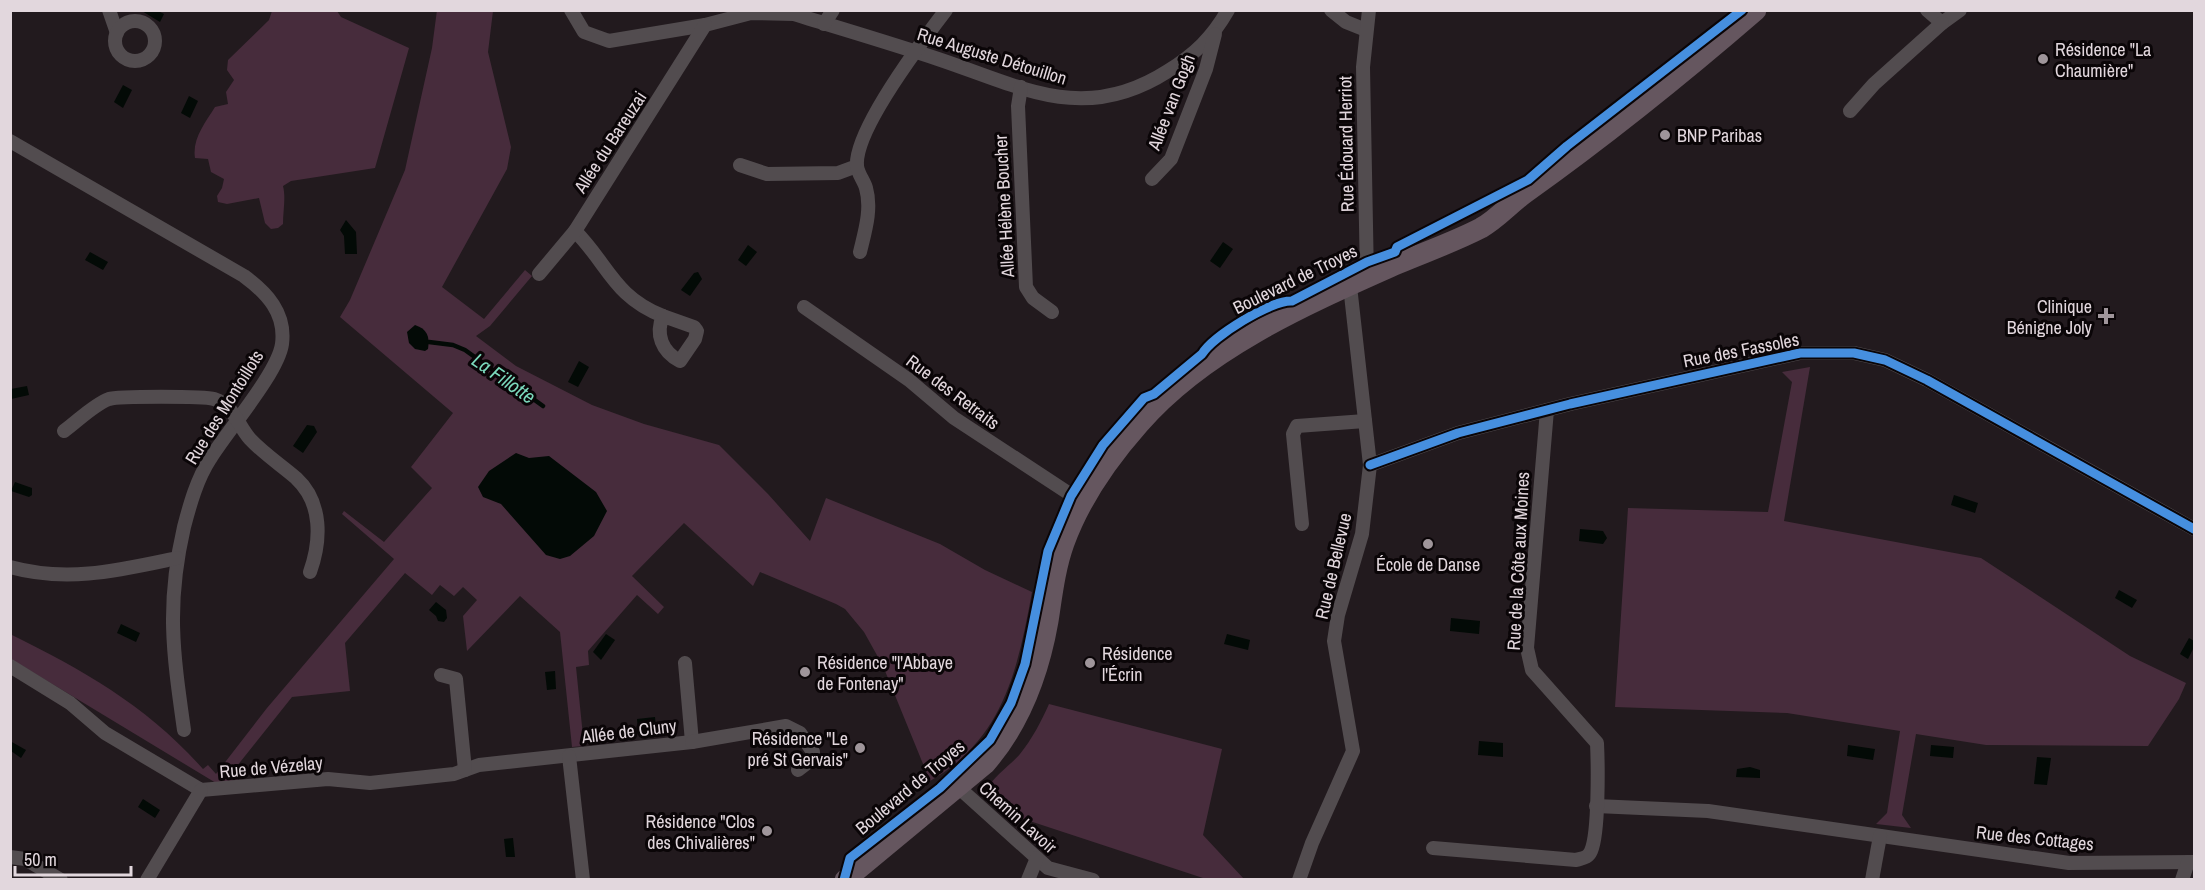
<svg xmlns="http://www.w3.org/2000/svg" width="2205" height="890" font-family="'Archivo Narrow',sans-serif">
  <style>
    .green { fill: #472c3c }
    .water { fill: #030a06 }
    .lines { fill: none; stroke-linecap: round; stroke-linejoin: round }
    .stream { stroke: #030a06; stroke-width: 4.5 }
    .minor { stroke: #524c4f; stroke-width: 14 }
    .primary { stroke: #65565f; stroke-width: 21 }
    .cycleway-casing { stroke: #0a0507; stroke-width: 13 }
    .cycleway { stroke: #468fdf; stroke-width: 9 }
    .poi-dot { fill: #9f959a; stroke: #0a0507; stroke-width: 2 }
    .labels { text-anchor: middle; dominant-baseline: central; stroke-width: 6; stroke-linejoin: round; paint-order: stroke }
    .poi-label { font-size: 18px; fill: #e2d7dd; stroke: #0a0507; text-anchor: start }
    .street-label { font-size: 18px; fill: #e2d7dd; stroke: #0a0507 }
    .water-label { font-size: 20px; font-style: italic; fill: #7cdabd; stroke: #0a0507 }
  </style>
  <rect width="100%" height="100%" fill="#221a1e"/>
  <g class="green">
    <path d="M 437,10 L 493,11 L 488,52 L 511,147 L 507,169 L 442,287 L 484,319 L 525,270 L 532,276 L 490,326 L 476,336 L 516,366 L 592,405 L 644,424 L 719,445 L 768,494 L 810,541 L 826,498 L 940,544 L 985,570 L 1032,592 C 1018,668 1004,739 930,781 L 883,666 L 864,632 L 845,609 L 836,604 L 760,572 L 753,586 L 684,523 L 632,576 L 664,607 L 658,614 L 637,595 L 588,651 L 589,665 L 576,667 L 584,746 L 572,747 L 560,632 L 520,596 L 467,651 L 463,616 L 477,600 L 463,587 L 454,596 L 440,585 L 432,595 L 405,573 L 345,643 L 350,691 L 292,697 L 237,766 L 238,780 L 216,783 L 11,659 L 10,634 C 85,671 147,706 203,769 L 208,765 L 216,774 L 267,708 L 394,559 L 342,514 L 344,511 L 384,542 L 432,488 L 411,467 L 453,413 L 340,317 L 350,300 L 405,170 L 432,48 Z"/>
    <path d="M 272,11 L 337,11 L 341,17 L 409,48 L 375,168 L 291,181 L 283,186 C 286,198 283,211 283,224 L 278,228 L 271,229 L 265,223 L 259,198 L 227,204 L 218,202 L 217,196 L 222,188 L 224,179 L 211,172 L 208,159 L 195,158 C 192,139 205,123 215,107 L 228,104 L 226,92 L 234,80 L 227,70 L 228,60 L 269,20 Z"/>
    <path d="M 1810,367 L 1784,521 L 1981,558 L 2130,656 L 2186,683 L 2179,699 L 2148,746 L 1986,745 L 1916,734 L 1902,815 L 1911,828 L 1876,824 L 1887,813 L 1900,731 L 1787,713 L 1615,707 L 1628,508 L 1768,512 L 1792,382 L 1782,372 Z"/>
    <path d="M 1049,704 L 1222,749 L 1203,835 L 1244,879 L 1206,879 L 1002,812 L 984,797 C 990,777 1007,769 1020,754 C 1032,739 1041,722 1049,704 Z"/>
  </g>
  <g class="water">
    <path d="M 142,11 L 158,11 L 164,14 L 160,22 Z"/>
    <path d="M 123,85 L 132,90 L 123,108 L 114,102 Z"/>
    <path d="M 189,96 L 198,101 L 190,118 L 181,113 Z"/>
    <path d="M 346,220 L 356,232 L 357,254 L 345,254 L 344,236 L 340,230 Z"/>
    <path d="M 1223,242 L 1233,249 L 1220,268 L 1210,261 Z"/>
    <path d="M 748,245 L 757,252 L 746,266 L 738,260 Z"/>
    <path d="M 90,252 L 108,262 L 103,270 L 85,260 Z"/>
    <path d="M 698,272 L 702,279 L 690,296 L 681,290 L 694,273 Z"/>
    <path d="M 415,325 C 427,329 430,336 428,349 L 425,351 L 415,349 L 409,343 L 407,332 Z"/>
    <path d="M 579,361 L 589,367 L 578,387 L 568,382 Z"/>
    <path d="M 27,386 L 29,395 L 11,399 L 11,389 Z"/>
    <path d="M 307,425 L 314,426 L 317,432 L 303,453 L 293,446 Z"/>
    <path d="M 516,453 L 529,458 L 549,456 L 596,492 L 607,511 L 594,536 L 570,556 L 560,559 L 546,555 L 501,504 L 483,497 L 478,487 L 489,471 Z"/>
    <path d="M 15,482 L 32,488 L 32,495 L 29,497 L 11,491 Z"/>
    <path d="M 1954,495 L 1978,503 L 1975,513 L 1951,505 Z"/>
    <path d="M 1580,529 L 1603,531 L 1607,538 L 1603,544 L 1579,541 Z"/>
    <path d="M 2119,590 L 2137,600 L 2132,608 L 2115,598 Z"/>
    <path d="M 436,602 L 446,610 L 447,618 L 444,622 L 438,621 L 436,616 L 429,610 Z"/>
    <path d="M 1451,618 L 1480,621 L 1479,634 L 1450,631 Z"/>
    <path d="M 121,624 L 140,633 L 136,642 L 117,633 Z"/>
    <path d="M 606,634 L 615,640 L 601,660 L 593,652 Z"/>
    <path d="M 1227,634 L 1250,640 L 1248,650 L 1224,644 Z"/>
    <path d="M 2189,638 L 2194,641 L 2194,647 L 2188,659 L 2180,654 Z"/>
    <path d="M 555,671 L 556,689 L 547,690 L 545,672 Z"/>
    <path d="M 655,717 L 656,729 L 638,731 L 637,719 Z"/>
    <path d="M 10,741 L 26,750 L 21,758 L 11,751 Z"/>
    <path d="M 1479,741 L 1503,743 L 1503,757 L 1478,755 Z"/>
    <path d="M 1848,745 L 1875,749 L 1873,760 L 1847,756 Z"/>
    <path d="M 1931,745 L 1954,747 L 1953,758 L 1930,756 Z"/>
    <path d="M 2037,757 L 2051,758 L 2047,785 L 2034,784 Z"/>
    <path d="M 1750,767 L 1760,770 L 1760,778 L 1736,777 L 1737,769 Z"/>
    <path d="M 143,799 L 160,810 L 155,818 L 138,807 Z"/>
    <path d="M 513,838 L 515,857 L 506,857 L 504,839 Z"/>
  </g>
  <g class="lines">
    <path class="stream" d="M 429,342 L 453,345 L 465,350 L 543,406"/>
    <g class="minor">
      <path d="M 109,10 L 117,33"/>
      <path d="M 571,10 L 584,32 L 609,41 L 705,25 L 751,13 L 794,14 C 842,29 890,43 938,59 C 1022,87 1084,125 1168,71 C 1195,54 1212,38 1228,10"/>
      <path d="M 1331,10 L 1346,22 L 1366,30"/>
      <path d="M 1927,10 L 1942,23 L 1960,10"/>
      <circle cx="135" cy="41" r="20"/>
      <path d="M 824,24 L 833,10"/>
      <path d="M 1021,87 L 1018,106 L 1026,287 L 1033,298 L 1052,312"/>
      <path d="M 1850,111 L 1874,84 L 1942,23"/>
      <path d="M 10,141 L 244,276 C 267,293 286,313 282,344 C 278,373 227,431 210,459 C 197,479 190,504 184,527 C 166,605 173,652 184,730"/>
      <path d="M 740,165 L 767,174 L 838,173 L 857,166"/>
      <path d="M 1152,179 L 1171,159 L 1206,69 L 1215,34"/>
      <path d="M 575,231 C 608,264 614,297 663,316"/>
      <path d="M 860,252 C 865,231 872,209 866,188 C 864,181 858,174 857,166 C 854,131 923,40 946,10"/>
      <path d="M 539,274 L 575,231 L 705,25"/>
      <path d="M 1367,278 L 1363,67 L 1369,10"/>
      <path d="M 804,307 L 909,380 L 954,418 L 1082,502"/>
      <path d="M 663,316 L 694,327 L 697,331 L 695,339 L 680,361 C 662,352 655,334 663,316 Z"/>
      <path d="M 64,431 C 78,421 93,405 109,399 C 118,396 204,396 214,399 C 234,405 238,426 250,439 C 264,454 281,465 296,478 C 323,503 321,541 310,572"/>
      <path d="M 1370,465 L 1458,433 L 1570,404 L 1800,353 L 1854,353 L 1885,360 L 1927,380 L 2194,529"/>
      <path d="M 1302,524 L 1293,434 L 1297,426 L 1365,421"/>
      <path d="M 10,567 C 68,583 120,570 177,558"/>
      <path d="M 10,666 L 70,703 L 105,733 L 201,790 L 328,779 L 370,783 L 454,774 L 479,765 L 692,742 L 685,663"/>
      <path d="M 441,675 L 456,679 L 465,770"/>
      <path d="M 692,742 L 786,726 L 800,733 L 813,752 L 811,760 L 798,770"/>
      <path d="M 569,756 L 583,880"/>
      <path d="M 957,786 L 1048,868 L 1093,880"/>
      <path d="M 1596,806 L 1708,811 L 2069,863 L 2194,862"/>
      <path d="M 1433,848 L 1576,860 C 1583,858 1588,858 1591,851 C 1599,833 1598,764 1597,743 L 1532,670 L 1527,648 L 1547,410"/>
      <path d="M 10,857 L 25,859 L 61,880"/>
      <path d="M 147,880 L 201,790"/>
      <path d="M 1028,880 L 1037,858"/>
      <path d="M 1299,880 L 1312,843 L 1353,751 L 1334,641 L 1338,615 L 1362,534 L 1370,465 L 1350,286"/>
      <path d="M 1872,880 L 1880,836"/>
      <path d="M 2182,880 L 2188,862"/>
    </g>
    <path class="primary" d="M 845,880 L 985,764 C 1020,724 1039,672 1048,621 C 1052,595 1055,568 1064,543 C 1080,499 1108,459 1139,424 C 1205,348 1307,304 1397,264 C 1425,252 1454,242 1481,228 C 1497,219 1510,204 1525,193 C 1605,136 1682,74 1756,10"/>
    <g class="cycleway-casing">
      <g id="cycleway">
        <path d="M 1370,465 L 1458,433 L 1570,404 L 1800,353 L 1854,353 L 1885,360 L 1927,380 L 2194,529"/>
        <path d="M 844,880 L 850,858 L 940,788 L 990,740 L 1011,703 L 1025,664 L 1048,551 L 1071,496 L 1103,445 L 1144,398 L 1154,394 L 1202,354 C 1213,336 1271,300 1292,301 L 1367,262 L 1395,252 L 1397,247 L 1528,180 L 1567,146 L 1742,10"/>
      </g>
    </g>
    <use href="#cycleway" class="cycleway"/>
  </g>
  <g class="poi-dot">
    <circle cx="2043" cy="59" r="6"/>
    <circle cx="1665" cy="135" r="6"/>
    <path d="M2103 307h6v6h6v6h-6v6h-6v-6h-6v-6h6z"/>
    <circle cx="1428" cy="544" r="6"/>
    <circle cx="1090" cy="663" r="6"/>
    <circle cx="805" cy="672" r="6"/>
    <circle cx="860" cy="748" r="6"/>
    <circle cx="767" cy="831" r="6"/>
  </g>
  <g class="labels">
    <g class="poi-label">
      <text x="2055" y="49">Résidence "La<tspan x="2055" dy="21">Chaumière"</tspan></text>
      <text x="1677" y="135">BNP Paribas</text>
      <text x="2092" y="306" text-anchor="end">Clinique<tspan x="2092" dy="21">Bénigne Joly</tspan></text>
      <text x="1428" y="564" text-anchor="middle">École de Danse</text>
      <text x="1102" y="653">Résidence<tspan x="1102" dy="21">l'Écrin</tspan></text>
      <text x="817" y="662">Résidence "l'Abbaye<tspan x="817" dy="21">de Fontenay"</tspan></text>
      <text x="848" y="738" text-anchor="end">Résidence "Le<tspan x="848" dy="21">pré St Gervais"</tspan></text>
      <text x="755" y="821" text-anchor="end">Résidence "Clos<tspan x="755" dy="21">des Chivalières"</tspan></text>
    </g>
    <g class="street-label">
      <text transform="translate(992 56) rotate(17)">Rue Auguste Détouillon</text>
      <text transform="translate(1171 102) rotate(-69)">Allée van Gogh</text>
      <text transform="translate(610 142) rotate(-57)">Allée du Bareuzai</text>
      <text transform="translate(1346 144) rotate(-91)">Rue Édouard Herriot</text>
      <text transform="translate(1004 206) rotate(-93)">Allée Hélène Boucher</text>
      <text transform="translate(1295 279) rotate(-26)">Boulevard de Troyes</text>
      <text transform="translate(1741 350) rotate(-11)">Rue des Fassoles</text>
      <text transform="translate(953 392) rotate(37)">Rue des Retraits</text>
      <text transform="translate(224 407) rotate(-58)">Rue des Montoillots</text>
      <text transform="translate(1518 561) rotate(-87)">Rue de la Côte aux Moines</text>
      <text transform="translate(1333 566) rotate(-77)">Rue de Bellevue</text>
      <text transform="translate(629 731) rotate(-7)">Allée de Cluny</text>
      <text transform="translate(271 767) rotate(-5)">Rue de Vézelay</text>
      <text transform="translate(910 787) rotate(-40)">Boulevard de Troyes</text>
      <text transform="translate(1018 817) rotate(42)">Chemin Lavoir</text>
      <text transform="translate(2035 838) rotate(6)">Rue des Cottages</text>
    </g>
    <g class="water-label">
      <text transform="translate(504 378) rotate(35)">La Fillotte</text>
    </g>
  </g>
  <rect width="2205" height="890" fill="none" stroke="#e2d7dd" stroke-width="24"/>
  <path d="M15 866v9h116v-9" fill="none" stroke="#e2d7dd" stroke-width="3"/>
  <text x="24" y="866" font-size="18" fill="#e2d7dd" stroke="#0a0507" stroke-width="4.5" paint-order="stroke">50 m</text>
</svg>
